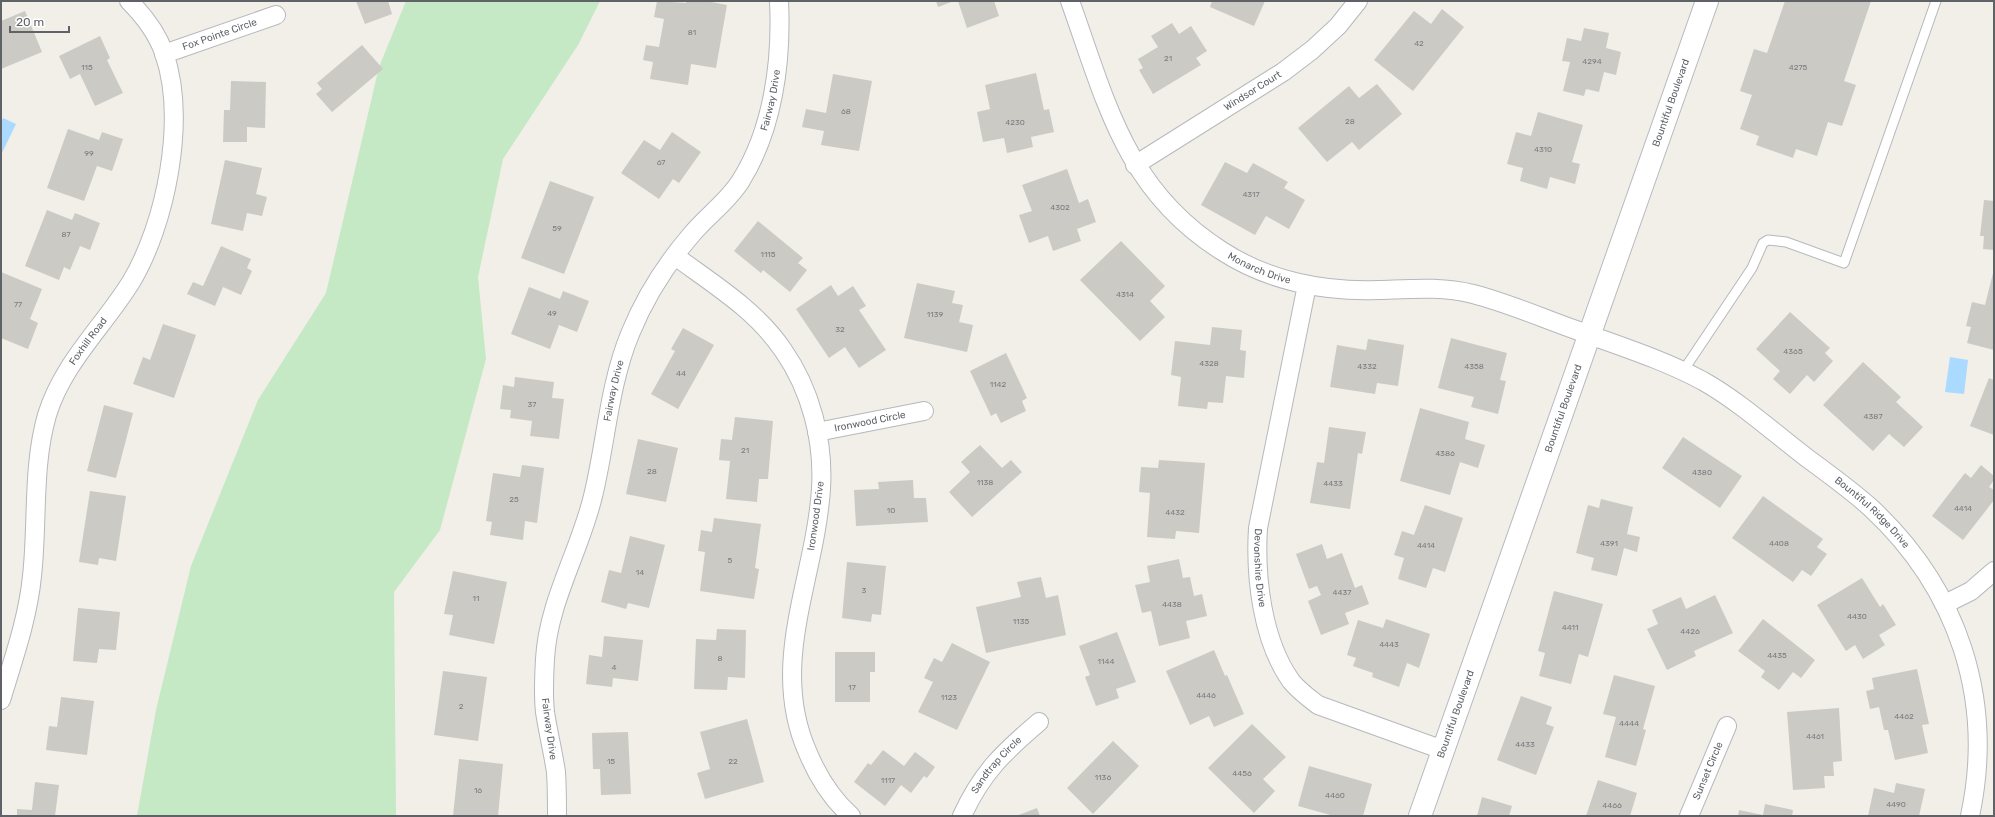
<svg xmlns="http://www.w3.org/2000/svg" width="1995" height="817" font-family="Rubik,sans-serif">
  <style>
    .green { fill: #c5e8c5 }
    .water { fill: #aadaff }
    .building { fill: #cccac5 }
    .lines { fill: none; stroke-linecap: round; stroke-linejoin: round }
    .lane-casing { stroke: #b5b8bc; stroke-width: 11 }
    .street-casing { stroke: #b5b8bc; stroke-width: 20 }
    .secondary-casing { stroke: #b6babf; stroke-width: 24 }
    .lane { stroke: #fff; stroke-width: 9 }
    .street { stroke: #fff; stroke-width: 18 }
    .secondary { stroke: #fff; stroke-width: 22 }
    .labels { text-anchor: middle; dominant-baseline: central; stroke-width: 3.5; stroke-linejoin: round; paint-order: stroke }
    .number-label { font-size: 8px; fill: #7a7d7f }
    .street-label { font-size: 10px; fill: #5f6368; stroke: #fff }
  </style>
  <rect width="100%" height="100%" fill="#f1efe8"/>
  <path class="green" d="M 406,1 L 600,1 L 578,45 L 503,159 L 478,277 L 486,359 L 440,530 L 394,592 L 396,816 L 137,816 L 156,710 L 191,566 L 258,400 L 326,293 L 379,67 Z"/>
  <g class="water">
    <path d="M 3,118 L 16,124 L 1,155 L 1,123 Z"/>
    <path d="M 1950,357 L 1968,360 L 1964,394 L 1945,392 Z"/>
  </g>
  <g class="building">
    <path d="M 356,1 L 388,1 L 392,14 L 365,24 Z"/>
    <path d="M 657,1 L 686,3 L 687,1 L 706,1 L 727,5 L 716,68 L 691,64 L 688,85 L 650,79 L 653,62 L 643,60 L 646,45 L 659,47 L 664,19 L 654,17 Z"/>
    <path d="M 936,1 L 954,1 L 938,7 Z"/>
    <path d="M 958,1 L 994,1 L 999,16 L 967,28 Z"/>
    <path d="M 1212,1 L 1265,1 L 1254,26 L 1210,7 Z"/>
    <path d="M 1785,1 L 1871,1 L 1844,81 L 1856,85 L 1842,126 L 1828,122 L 1817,156 L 1796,149 L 1793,158 L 1756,145 L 1759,136 L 1740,129 L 1752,95 L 1740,91 L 1754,49 L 1767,53 Z"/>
    <path d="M 1442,9 L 1464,27 L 1413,91 L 1374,60 L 1414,11 L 1431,24 Z"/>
    <path d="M 25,11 L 42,52 L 1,69 L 1,21 Z"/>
    <path d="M 1172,23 L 1179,34 L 1191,26 L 1207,51 L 1196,58 L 1201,65 L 1153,94 L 1139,70 L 1143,68 L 1138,59 L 1158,47 L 1151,36 Z"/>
    <path d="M 1584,28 L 1609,33 L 1606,48 L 1621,52 L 1616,75 L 1604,72 L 1599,92 L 1586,89 L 1584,96 L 1563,91 L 1570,62 L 1562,61 L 1567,38 L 1581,41 Z"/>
    <path d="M 100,36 L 110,58 L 107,60 L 123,93 L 95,106 L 80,74 L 70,79 L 59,56 Z"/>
    <path d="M 362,45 L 383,69 L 332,112 L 316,94 L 322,89 L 317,83 Z"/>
    <path d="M 1036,73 L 1044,110 L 1049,109 L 1054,132 L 1031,137 L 1033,147 L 1007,153 L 1004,138 L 983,142 L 977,112 L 990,109 L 985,85 Z"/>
    <path d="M 833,74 L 872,81 L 859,151 L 821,145 L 824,131 L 802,127 L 806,109 L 826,113 Z"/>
    <path d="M 231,81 L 266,82 L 265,128 L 247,127 L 247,142 L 223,142 L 224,110 L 230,110 Z"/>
    <path d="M 1377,84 L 1402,114 L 1359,150 L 1352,142 L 1327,162 L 1298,128 L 1349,86 L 1359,98 Z"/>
    <path d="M 1538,112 L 1583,125 L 1572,162 L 1580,164 L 1575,184 L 1550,177 L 1547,189 L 1520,181 L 1523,168 L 1507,164 L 1516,132 L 1531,136 Z"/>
    <path d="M 68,129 L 99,140 L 102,132 L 123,139 L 112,171 L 97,166 L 84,201 L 47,188 Z"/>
    <path d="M 672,132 L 701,152 L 679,183 L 673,179 L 659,199 L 621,173 L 644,140 L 660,150 Z"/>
    <path d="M 225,160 L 262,168 L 256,194 L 267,197 L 262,216 L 247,213 L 243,231 L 211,224 Z"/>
    <path d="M 1225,162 L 1247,173 L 1253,163 L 1288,182 L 1284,188 L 1305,200 L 1289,229 L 1266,216 L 1255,235 L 1201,205 Z"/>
    <path d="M 1067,169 L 1079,203 L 1088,199 L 1096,222 L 1077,229 L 1081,241 L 1053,251 L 1048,236 L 1029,243 L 1019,215 L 1032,211 L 1022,185 Z"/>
    <path d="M 550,181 L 594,197 L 564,274 L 521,258 Z"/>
    <path d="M 1984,200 L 1994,201 L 1994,250 L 1983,249 L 1984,236 L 1980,236 Z"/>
    <path d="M 47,210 L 72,220 L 75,213 L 100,223 L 90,250 L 80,246 L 70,270 L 64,267 L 59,280 L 25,266 Z"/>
    <path d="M 758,221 L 803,258 L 798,263 L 807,270 L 790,292 L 763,270 L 761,273 L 734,251 Z"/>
    <path d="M 1121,241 L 1165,286 L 1150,301 L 1165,317 L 1140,341 L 1080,280 Z"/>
    <path d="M 221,246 L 251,259 L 247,268 L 252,271 L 241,295 L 223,287 L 215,306 L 187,294 L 193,282 L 203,286 Z"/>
    <path d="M 1994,269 L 1994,350 L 1967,343 L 1971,327 L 1966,326 L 1972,302 L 1985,305 Z"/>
    <path d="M 1,272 L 42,289 L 30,319 L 38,323 L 28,349 L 1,338 Z"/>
    <path d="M 917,283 L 955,291 L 952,303 L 963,305 L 959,322 L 973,325 L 967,352 L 904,338 Z"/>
    <path d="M 831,285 L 838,296 L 853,286 L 866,306 L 859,310 L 886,350 L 859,368 L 845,347 L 829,358 L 796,309 Z"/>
    <path d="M 529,287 L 560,299 L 563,291 L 589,301 L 577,332 L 559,325 L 550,349 L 511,334 Z"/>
    <path d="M 1790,312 L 1830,348 L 1825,353 L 1833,361 L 1814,382 L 1807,375 L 1790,394 L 1773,379 L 1780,371 L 1756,349 Z"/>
    <path d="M 163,324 L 196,335 L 174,398 L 133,384 L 143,357 L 150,360 Z"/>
    <path d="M 1212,327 L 1242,330 L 1240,350 L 1246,351 L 1244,378 L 1226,376 L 1223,403 L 1208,402 L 1207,409 L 1178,406 L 1181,377 L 1171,375 L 1175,341 L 1210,345 Z"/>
    <path d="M 683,328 L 714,345 L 678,409 L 651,394 L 675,351 L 671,349 Z"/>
    <path d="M 1451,338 L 1507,353 L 1500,380 L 1506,381 L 1498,414 L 1471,407 L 1474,397 L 1438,388 Z"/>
    <path d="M 1368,339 L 1404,345 L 1398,386 L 1377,383 L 1375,394 L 1330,387 L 1337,345 L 1366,350 Z"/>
    <path d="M 1006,353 L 1027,398 L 1022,401 L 1026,411 L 1001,423 L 996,413 L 991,416 L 970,371 Z"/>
    <path d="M 1863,362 L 1901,397 L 1896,402 L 1923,427 L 1904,447 L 1889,434 L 1873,451 L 1823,405 Z"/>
    <path d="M 515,377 L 554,382 L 552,398 L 564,399 L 559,439 L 530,436 L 532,421 L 510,418 L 511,410 L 500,409 L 503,385 L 514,387 Z"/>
    <path d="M 1989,378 L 1994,380 L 1994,435 L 1970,426 Z"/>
    <path d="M 104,405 L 133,413 L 116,478 L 87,471 Z"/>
    <path d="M 1420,408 L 1469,422 L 1465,439 L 1485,445 L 1478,468 L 1460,462 L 1450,495 L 1400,481 Z"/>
    <path d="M 735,417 L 773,421 L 768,479 L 759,479 L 757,502 L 726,499 L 730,461 L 719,460 L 721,439 L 732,440 Z"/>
    <path d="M 1329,427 L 1366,432 L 1362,454 L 1358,453 L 1350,509 L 1310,503 L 1317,462 L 1324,463 Z"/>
    <path d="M 1683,437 L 1742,476 L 1720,508 L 1662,468 Z"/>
    <path d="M 638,439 L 678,448 L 666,502 L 626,494 Z"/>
    <path d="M 980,445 L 1002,468 L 1011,460 L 1022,472 L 972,517 L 949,492 L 970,472 L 961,462 Z"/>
    <path d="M 1159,460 L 1205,463 L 1199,533 L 1176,531 L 1175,539 L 1147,537 L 1150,493 L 1139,492 L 1141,467 L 1158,468 Z"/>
    <path d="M 522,465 L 544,468 L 537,523 L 525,521 L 523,540 L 490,535 L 492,522 L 486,521 L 493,473 L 520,477 Z"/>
    <path d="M 1981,465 L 1994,476 L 1994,480 L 1989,487 L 1994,490 L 1994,500 L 1963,540 L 1932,516 L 1965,473 L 1971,478 Z"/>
    <path d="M 913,480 L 914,498 L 926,498 L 928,522 L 856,526 L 854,490 L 879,489 L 878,482 Z"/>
    <path d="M 90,491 L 126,496 L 116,561 L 99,558 L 98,565 L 79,562 Z"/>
    <path d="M 1763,496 L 1823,539 L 1817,547 L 1827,554 L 1811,576 L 1802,570 L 1793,582 L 1732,538 Z"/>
    <path d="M 1601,499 L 1633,507 L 1627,534 L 1640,537 L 1637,552 L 1624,548 L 1617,576 L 1591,570 L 1594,558 L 1576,553 L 1588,505 L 1599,508 Z"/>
    <path d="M 1425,505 L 1463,518 L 1445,572 L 1433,568 L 1426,588 L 1398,579 L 1404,558 L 1394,555 L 1402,531 L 1414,535 Z"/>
    <path d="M 714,518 L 761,524 L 755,568 L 759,569 L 754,599 L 700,591 L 705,552 L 698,551 L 701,530 L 712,532 Z"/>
    <path d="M 630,536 L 665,545 L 649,608 L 628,603 L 626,609 L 601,602 L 609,570 L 621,573 Z"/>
    <path d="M 1322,544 L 1327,559 L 1342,553 L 1355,588 L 1362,585 L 1369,604 L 1345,613 L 1349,624 L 1321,635 L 1308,601 L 1321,595 L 1317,586 L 1309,589 L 1296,554 Z"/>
    <path d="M 1179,559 L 1183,578 L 1190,577 L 1194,596 L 1202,594 L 1207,616 L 1186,621 L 1190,638 L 1159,646 L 1151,611 L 1142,613 L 1135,585 L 1150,582 L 1147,566 Z"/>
    <path d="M 847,562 L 886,566 L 881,615 L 872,614 L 871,622 L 842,618 Z"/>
    <path d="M 453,571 L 507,582 L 494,644 L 449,635 L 453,615 L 444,614 Z"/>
    <path d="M 1041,577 L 1046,598 L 1058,595 L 1066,635 L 986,653 L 976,607 L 1021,597 L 1017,582 Z"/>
    <path d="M 1862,578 L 1880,607 L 1883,604 L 1896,625 L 1879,635 L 1885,645 L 1863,659 L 1855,645 L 1846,651 L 1817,605 Z"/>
    <path d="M 1554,591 L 1603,604 L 1588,657 L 1579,654 L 1571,684 L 1539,676 L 1545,653 L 1538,651 Z"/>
    <path d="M 1715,595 L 1733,633 L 1694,651 L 1696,656 L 1667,670 L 1647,629 L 1658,624 L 1652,610 L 1681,597 L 1686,609 Z"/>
    <path d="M 78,608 L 120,612 L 116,650 L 99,649 L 97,663 L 73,661 Z"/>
    <path d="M 1386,619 L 1430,634 L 1419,668 L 1407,663 L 1399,687 L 1372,677 L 1373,673 L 1353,666 L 1356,658 L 1347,655 L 1358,620 L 1383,628 Z"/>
    <path d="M 1763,619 L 1815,660 L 1801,678 L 1793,672 L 1779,690 L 1761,677 L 1765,671 L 1738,651 Z"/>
    <path d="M 717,629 L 746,630 L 745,678 L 728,677 L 727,690 L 694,689 L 696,639 L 716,640 Z"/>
    <path d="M 1117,632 L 1136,682 L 1116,689 L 1119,698 L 1096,706 L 1085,677 L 1090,675 L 1079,646 Z"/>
    <path d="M 604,636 L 643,640 L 638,681 L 613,678 L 612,687 L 586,684 L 589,655 L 602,657 Z"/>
    <path d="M 952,643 L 990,662 L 957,730 L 918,712 L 933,682 L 924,678 L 934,658 L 942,662 Z"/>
    <path d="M 1214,650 L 1225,676 L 1227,675 L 1244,714 L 1214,727 L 1209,716 L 1190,725 L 1166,671 Z"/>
    <path d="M 835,652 L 875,652 L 875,672 L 870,672 L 870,702 L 835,702 Z"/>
    <path d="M 1917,669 L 1929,724 L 1922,725 L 1928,753 L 1895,760 L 1888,730 L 1884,730 L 1879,707 L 1870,709 L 1866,691 L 1874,689 L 1872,678 Z"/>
    <path d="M 443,671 L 487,677 L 478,741 L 434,735 Z"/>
    <path d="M 1614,675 L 1655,686 L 1643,729 L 1646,730 L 1636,766 L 1605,757 L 1616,717 L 1603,714 Z"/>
    <path d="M 1521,696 L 1552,707 L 1546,724 L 1554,727 L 1536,775 L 1497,760 Z"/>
    <path d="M 61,697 L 94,701 L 87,755 L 46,750 L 49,726 L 57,727 Z"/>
    <path d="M 1839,708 L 1842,761 L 1833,762 L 1834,776 L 1824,776 L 1825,788 L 1793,790 L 1787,712 Z"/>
    <path d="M 747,719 L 764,782 L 705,799 L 697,773 L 710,769 L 700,732 Z"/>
    <path d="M 1252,724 L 1286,757 L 1263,779 L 1275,791 L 1254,813 L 1208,768 Z"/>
    <path d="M 628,732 L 631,794 L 601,795 L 600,769 L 593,769 L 592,733 Z"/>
    <path d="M 1113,741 L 1139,766 L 1093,814 L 1067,788 Z"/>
    <path d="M 883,750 L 904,766 L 915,752 L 935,767 L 927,778 L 924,776 L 911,793 L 901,785 L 885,806 L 854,782 L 868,763 L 871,765 Z"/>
    <path d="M 459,759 L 503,764 L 498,816 L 453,816 Z"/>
    <path d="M 1309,766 L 1372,784 L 1363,816 L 1334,816 L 1298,806 Z"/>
    <path d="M 1598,780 L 1637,793 L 1630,816 L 1586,816 Z"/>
    <path d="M 35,782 L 59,785 L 55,816 L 17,816 L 17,809 L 32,810 Z"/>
    <path d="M 1896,783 L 1925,789 L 1919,816 L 1868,816 L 1874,788 L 1894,793 Z"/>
    <path d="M 1482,797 L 1512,806 L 1509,816 L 1477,816 Z"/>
    <path d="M 1765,804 L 1793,810 L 1792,816 L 1738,816 L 1739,810 L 1763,815 Z"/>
    <path d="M 1037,808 L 1040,816 L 1016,816 Z"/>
  </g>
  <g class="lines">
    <g class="lane-casing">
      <path id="lane" d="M 1683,371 L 1752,268 L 1763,243 L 1768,240 L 1786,242 L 1844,263 L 1936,1"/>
    </g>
    <g class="street-casing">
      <g id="street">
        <path id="s1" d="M 1070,1 C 1106,101 1125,190 1222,251 C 1268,281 1324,292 1378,290 C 1411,289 1441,286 1473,294 C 1508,303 1542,318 1576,330 C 1619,346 1662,359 1703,381 C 1740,402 1773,432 1807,458 C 1829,474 1851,490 1871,508 C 1958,589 1995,699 1970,816"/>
        <path id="s2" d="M 164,54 L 276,15"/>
        <path id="s3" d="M 1135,165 L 1283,72 L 1312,50 L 1338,26 L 1358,1"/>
        <path d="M 675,256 C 713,284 756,310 783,350 C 811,390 824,441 821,489 C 815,580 768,664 808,753 C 818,777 832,799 851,816"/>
        <path id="s4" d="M 1307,285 L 1258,528 C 1255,577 1262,640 1291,681 C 1299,691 1309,698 1318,705 L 1443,750"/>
        <path id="s5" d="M 817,432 L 924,411"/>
        <path d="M 1947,603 L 1971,591 L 1994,571"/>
        <path id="s6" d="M 1,700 C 13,660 28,618 32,576 C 38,523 32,467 47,415 C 63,363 103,327 131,282 C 166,224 187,119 164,53 C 157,33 144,16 129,1"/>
        <path id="s7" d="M 557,816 C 557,801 557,787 556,772 C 553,752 548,732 545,712 C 543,694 544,677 545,659 C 548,602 580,551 593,496 C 606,443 609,385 630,334 C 645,297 666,264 692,234 C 707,216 727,202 740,182 C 773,130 782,62 779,1"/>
        <path id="s8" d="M 962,816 C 982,772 1004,752 1039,722"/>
        <path id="s9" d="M 1689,816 L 1727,726"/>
      </g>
    </g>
    <g class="secondary-casing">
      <g id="secondary">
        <path id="s10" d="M 1420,816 L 1707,1"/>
      </g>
    </g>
    <use href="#lane" class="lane"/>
    <use href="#street" class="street"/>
    <use href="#secondary" class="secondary"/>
  </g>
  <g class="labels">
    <g class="number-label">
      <text x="692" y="32">81</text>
      <text x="1419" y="43">42</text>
      <text x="1168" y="58">21</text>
      <text x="1592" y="61">4294</text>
      <text x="87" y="67">115</text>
      <text x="1798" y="67">4275</text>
      <text x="846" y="111">68</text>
      <text x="1350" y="121">28</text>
      <text x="1015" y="122">4230</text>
      <text x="1543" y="149">4310</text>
      <text x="89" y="153">99</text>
      <text x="661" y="162">67</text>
      <text x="1251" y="194">4317</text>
      <text x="1060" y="207">4302</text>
      <text x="557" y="228">59</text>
      <text x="66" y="234">87</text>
      <text x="768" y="254">1115</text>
      <text x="1125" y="294">4314</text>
      <text x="18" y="304">77</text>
      <text x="552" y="313">49</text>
      <text x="935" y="314">1139</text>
      <text x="840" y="329">32</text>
      <text x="1793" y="351">4365</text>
      <text x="1209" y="363">4328</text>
      <text x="1367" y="366">4332</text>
      <text x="1474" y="366">4358</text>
      <text x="681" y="373">44</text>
      <text x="998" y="384">1142</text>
      <text x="532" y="404">37</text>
      <text x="1873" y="416">4387</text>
      <text x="745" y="450">21</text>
      <text x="1445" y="453">4386</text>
      <text x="652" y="471">28</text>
      <text x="1702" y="472">4380</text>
      <text x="985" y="482">1138</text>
      <text x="1333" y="483">4433</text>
      <text x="514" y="499">25</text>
      <text x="1963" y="508">4414</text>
      <text x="891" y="510">10</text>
      <text x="1175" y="512">4432</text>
      <text x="1609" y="543">4391</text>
      <text x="1779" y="543">4408</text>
      <text x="1426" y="545">4414</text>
      <text x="730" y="560">5</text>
      <text x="640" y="572">14</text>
      <text x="864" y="590">3</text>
      <text x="1342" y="592">4437</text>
      <text x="476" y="598">11</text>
      <text x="1172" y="604">4438</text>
      <text x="1857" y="616">4430</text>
      <text x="1021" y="621">1135</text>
      <text x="1570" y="627">4411</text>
      <text x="1690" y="631">4426</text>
      <text x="1389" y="644">4443</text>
      <text x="1777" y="655">4435</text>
      <text x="720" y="658">8</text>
      <text x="1106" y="661">1144</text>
      <text x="614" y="667">4</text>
      <text x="852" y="687">17</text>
      <text x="1206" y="695">4446</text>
      <text x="949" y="697">1123</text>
      <text x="461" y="706">2</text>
      <text x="1904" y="716">4462</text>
      <text x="1629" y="723">4444</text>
      <text x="1815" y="736">4461</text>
      <text x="1525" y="744">4433</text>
      <text x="611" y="761">15</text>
      <text x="733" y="761">22</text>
      <text x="1242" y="773">4456</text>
      <text x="1103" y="777">1136</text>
      <text x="888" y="780">1117</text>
      <text x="478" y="790">16</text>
      <text x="1335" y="795">4460</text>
      <text x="1896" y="804">4490</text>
      <text x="1612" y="805">4466</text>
    </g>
    <g class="street-label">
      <text stroke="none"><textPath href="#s2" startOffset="59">Fox Pointe Circle</textPath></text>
      <text stroke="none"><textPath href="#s3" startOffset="139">Windsor Court</textPath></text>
      <text stroke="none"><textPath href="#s7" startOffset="772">Fairway Drive</textPath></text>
      <text stroke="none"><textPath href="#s10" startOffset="756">Bountiful Boulevard</textPath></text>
      <text stroke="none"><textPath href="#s1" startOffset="341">Monarch Drive</textPath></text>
      <text stroke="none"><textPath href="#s6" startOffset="375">Foxhill Road</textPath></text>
      <text stroke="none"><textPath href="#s7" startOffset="436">Fairway Drive</textPath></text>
      <text stroke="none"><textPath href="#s10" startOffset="432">Bountiful Boulevard</textPath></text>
      <text stroke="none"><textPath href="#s5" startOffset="54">Ironwood Circle</textPath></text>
      <text stroke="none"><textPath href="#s1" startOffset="1019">Bountiful Ridge Drive</textPath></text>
      <text transform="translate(816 516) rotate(-82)">Ironwood Drive</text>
      <text stroke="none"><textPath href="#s4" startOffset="288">Devonshire Drive</textPath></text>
      <text stroke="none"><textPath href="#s10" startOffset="108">Bountiful Boulevard</textPath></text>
      <text transform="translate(549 729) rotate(82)">Fairway Drive</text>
      <text stroke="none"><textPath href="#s8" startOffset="62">Sandtrap Circle</textPath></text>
      <text stroke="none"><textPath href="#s9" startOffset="49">Sunset Circle</textPath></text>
    </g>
  </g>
  <rect width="1995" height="817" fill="none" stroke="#5f6368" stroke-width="4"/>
  <path d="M10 26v6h59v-6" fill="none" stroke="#5f6368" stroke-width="2"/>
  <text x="16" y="26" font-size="12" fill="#5f6368" stroke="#ffffff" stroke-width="3" paint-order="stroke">20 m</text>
</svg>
